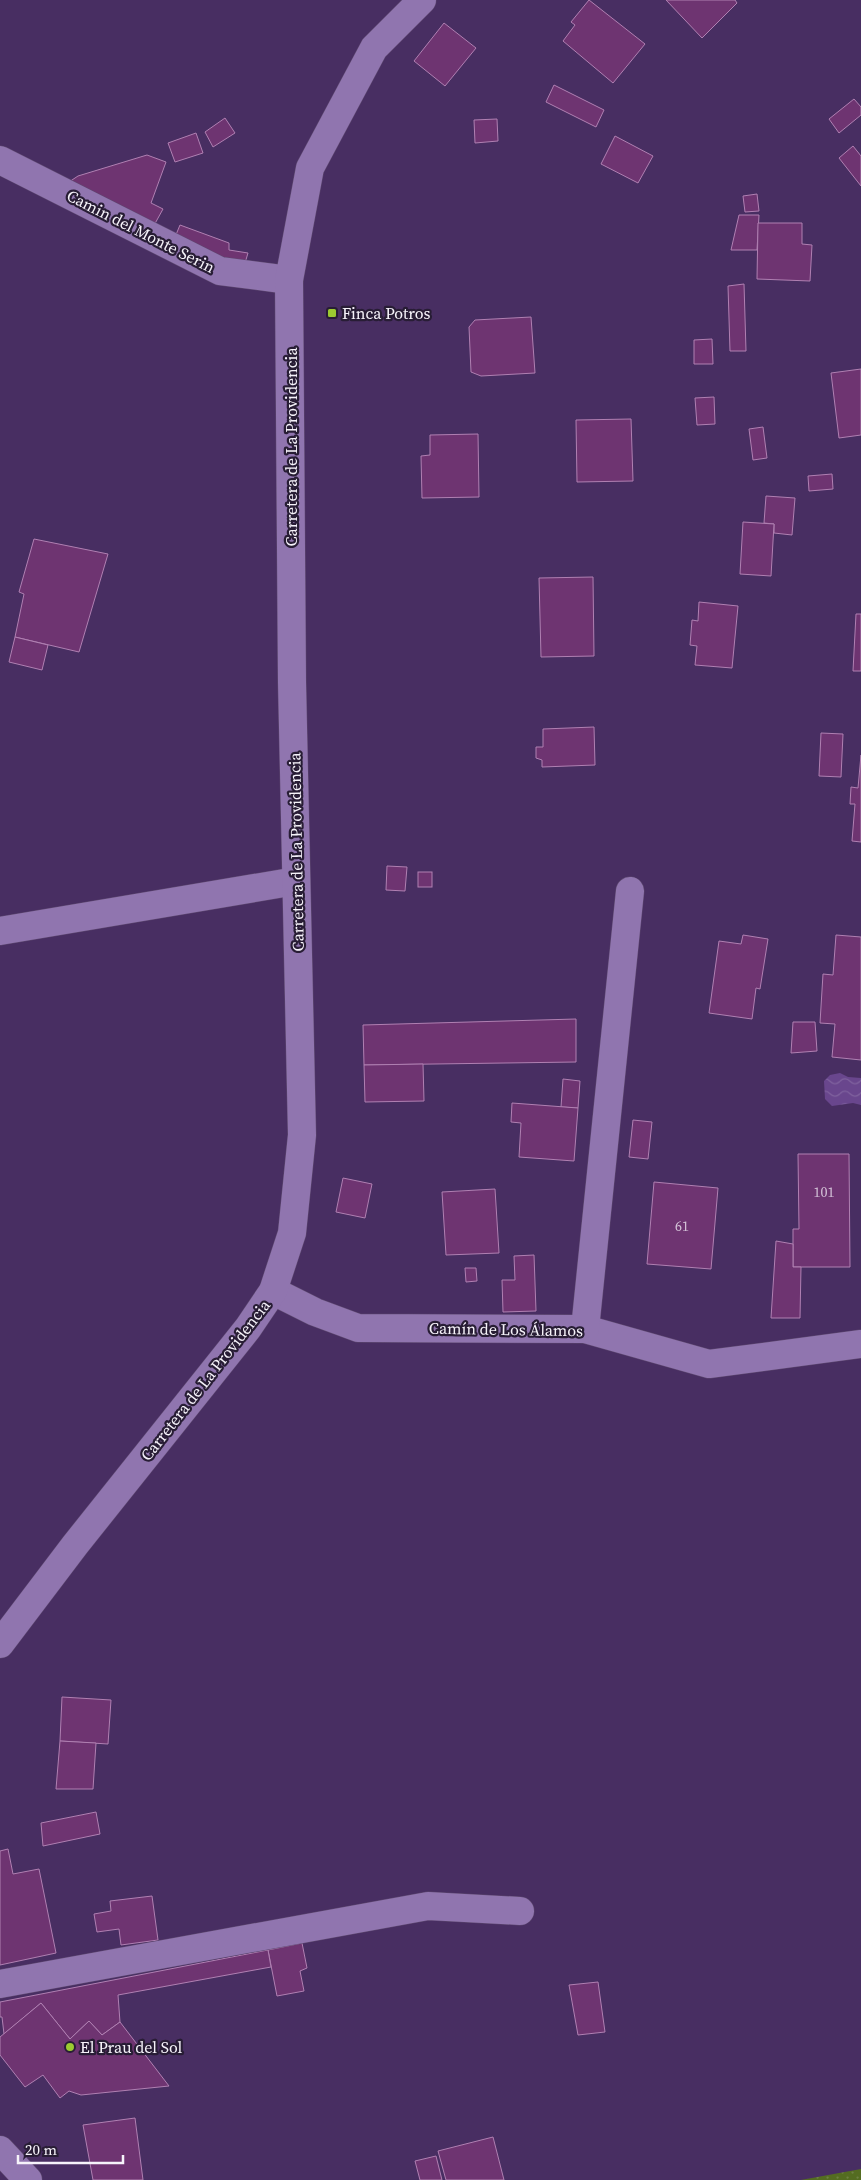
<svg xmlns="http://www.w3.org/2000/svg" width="861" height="2180" font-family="'Source Serif 4',serif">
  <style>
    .grass { fill: url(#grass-dots) }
    .water { fill: url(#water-waves) }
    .building { fill: #6e3471; stroke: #b080b2 }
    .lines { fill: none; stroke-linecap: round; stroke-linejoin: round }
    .minor-casing { stroke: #5e4970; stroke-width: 29 }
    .minor { stroke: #9075af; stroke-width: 28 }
    .poi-dot { fill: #9cca31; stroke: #281d35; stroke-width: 2 }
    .labels { text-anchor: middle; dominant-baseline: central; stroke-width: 4.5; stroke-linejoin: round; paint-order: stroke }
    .number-label { font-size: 14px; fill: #d4c3d8 }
    .street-label { font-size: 16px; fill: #f6f3fa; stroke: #281d35 }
    .poi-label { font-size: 16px; fill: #f6f3fa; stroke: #281d35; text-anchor: start }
  </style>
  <defs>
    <pattern id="grass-dots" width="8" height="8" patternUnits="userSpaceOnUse" patternTransform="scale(1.25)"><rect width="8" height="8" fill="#546c21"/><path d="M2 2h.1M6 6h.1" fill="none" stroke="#6d8142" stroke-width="1.8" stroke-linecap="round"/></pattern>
    <pattern id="water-waves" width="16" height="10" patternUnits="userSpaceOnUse" patternTransform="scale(1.25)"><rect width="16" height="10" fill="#69468d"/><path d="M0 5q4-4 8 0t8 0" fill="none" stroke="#7f619e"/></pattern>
  </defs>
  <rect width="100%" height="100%" fill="#482e62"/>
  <path class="grass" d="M 861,2169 L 861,2180 L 801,2180 Z"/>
  <path class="water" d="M 840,1073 L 848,1077 L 861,1078 L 861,1105 L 853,1103 L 832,1106 L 825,1099 L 824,1081 L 830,1075 Z"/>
  <g class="building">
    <path d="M 589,0 L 645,44 L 613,83 L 563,41 L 575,25 L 571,22 Z"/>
    <path d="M 666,0 L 735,0 L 737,3 L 702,38 Z"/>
    <path d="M 444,23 L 476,48 L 445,86 L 414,61 Z"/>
    <path d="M 554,85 L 604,110 L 596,127 L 546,102 Z"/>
    <path d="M 854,99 L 861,107 L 861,115 L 839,133 L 829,119 Z"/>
    <path d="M 225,118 L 235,133 L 213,147 L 205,132 Z"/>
    <path d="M 497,119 L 498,141 L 475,143 L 474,120 Z"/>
    <path d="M 196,133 L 203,153 L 175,162 L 168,143 Z"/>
    <path d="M 615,136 L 653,156 L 638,183 L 601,164 Z"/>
    <path d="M 853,146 L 861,156 L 861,186 L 839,158 Z"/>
    <path d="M 147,155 L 166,162 L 151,203 L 163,209 L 152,229 L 66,184 L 78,176 Z"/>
    <path d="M 757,194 L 759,211 L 745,212 L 743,196 Z"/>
    <path d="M 739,215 L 759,215 L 757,250 L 731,250 Z"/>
    <path d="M 758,223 L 802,223 L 802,244 L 812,245 L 810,281 L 757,279 Z"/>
    <path d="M 180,225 L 229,243 L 229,250 L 248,253 L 245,263 L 226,261 L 173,242 Z"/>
    <path d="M 744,284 L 746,351 L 730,351 L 728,286 Z"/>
    <path d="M 531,317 L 535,373 L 481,376 L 471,372 L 469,327 L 475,320 Z"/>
    <path d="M 712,339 L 713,364 L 694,364 L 694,340 Z"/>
    <path d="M 861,369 L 861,435 L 839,438 L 831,373 Z"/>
    <path d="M 714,397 L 715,424 L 697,425 L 695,398 Z"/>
    <path d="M 631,419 L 633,481 L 577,482 L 576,420 Z"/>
    <path d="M 763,427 L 767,458 L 753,460 L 749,429 Z"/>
    <path d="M 478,434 L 479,497 L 422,498 L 421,456 L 430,455 L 430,435 Z"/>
    <path d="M 832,474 L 833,489 L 809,491 L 808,476 Z"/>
    <path d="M 766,496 L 795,498 L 792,535 L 774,533 L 774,524 L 764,523 Z"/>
    <path d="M 743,522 L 774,524 L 771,576 L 740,574 Z"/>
    <path d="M 34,539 L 108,554 L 79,652 L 15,637 L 24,594 L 19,592 Z"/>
    <path d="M 593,577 L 594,656 L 541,657 L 539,578 Z"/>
    <path d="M 699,602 L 738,606 L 732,668 L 695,665 L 697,646 L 690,645 L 692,620 L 698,621 Z"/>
    <path d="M 856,614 L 861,614 L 861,671 L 853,671 Z"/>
    <path d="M 15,637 L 48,645 L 42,670 L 9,662 Z"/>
    <path d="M 594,727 L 595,765 L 542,767 L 542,760 L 536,758 L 536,747 L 543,747 L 543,729 Z"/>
    <path d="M 821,733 L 843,734 L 841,777 L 819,776 Z"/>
    <path d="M 861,755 L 861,842 L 852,841 L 855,804 L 850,804 L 851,787 L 858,788 Z"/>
    <path d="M 387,866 L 407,867 L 405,891 L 386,890 Z"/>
    <rect x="418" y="872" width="14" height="15"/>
    <path d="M 743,935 L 768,939 L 760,989 L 756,988 L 752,1019 L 709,1013 L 719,941 L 741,944 Z"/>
    <path d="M 836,935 L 861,937 L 861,1060 L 832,1057 L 835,1024 L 820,1023 L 823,974 L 833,975 Z"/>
    <path d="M 576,1019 L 576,1062 L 364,1065 L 363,1025 Z"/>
    <path d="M 793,1022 L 815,1022 L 817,1051 L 791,1053 Z"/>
    <path d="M 423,1064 L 424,1101 L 365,1102 L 364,1065 Z"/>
    <path d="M 563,1079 L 580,1081 L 578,1108 L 561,1107 Z"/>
    <path d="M 512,1103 L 578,1108 L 574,1161 L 519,1157 L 521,1123 L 511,1122 Z"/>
    <path d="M 633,1120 L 652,1122 L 648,1159 L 629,1157 Z"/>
    <path d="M 798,1154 L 849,1154 L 850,1267 L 793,1267 L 793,1229 L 799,1229 Z"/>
    <path d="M 343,1178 L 372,1184 L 365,1218 L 336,1212 Z"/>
    <path d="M 654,1182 L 718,1188 L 711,1269 L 647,1264 Z"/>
    <path d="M 495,1189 L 499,1253 L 446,1255 L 442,1192 Z"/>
    <path d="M 776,1241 L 793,1244 L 793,1267 L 801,1267 L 800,1318 L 771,1318 Z"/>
    <path d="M 534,1255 L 536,1311 L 503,1312 L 502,1280 L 515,1280 L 514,1256 Z"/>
    <path d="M 465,1268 L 476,1268 L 477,1281 L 466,1282 Z"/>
    <path d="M 62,1697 L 111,1700 L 108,1744 L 60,1741 Z"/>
    <path d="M 60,1741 L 96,1743 L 93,1789 L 56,1789 Z"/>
    <path d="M 96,1812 L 100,1834 L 43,1846 L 41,1823 Z"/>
    <path d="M 8,1849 L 13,1874 L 39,1869 L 56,1953 L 0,1965 L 0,1851 Z"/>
    <path d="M 152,1896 L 158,1940 L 121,1945 L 119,1929 L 97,1932 L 94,1914 L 111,1911 L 110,1901 Z"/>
    <path d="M 302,1943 L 307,1968 L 300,1971 L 304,1991 L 277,1996 L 268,1950 Z"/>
    <path d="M 268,1950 L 271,1967 L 118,1995 L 120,2022 L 102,2035 L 89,2021 L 70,2039 L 41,2003 L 4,2034 L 2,2017 L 0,2017 L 0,2002 Z"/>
    <path d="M 598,1982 L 605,2032 L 578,2035 L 569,1985 Z"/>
    <path d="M 41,2003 L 70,2039 L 89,2021 L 102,2035 L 120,2022 L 169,2086 L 81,2095 L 69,2091 L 60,2098 L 43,2075 L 25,2087 L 0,2055 L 0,2037 Z"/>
    <path d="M 135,2118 L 143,2180 L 93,2180 L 83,2125 Z"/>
    <path d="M 493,2137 L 504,2180 L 446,2180 L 438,2151 Z"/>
    <path d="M 436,2156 L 442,2180 L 420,2180 L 415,2161 Z"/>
  </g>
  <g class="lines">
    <g class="minor-casing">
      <g id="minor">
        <path d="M 0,160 L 220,271 L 289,280"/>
        <path d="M 0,931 L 296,881"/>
        <path d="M 273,1291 L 315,1312 L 358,1328 L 585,1329 L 709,1364 L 861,1344"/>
        <path d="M 585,1329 L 630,891"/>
        <path d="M 0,1644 L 75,1545 L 248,1328 L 273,1291 L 292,1233 L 302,1135 L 292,682 L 289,280 L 310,168 L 374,48 L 422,0"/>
        <path d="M 0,1984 L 428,1906 L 520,1911"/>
        <path d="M 0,2150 L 28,2180"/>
      </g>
    </g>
    <use href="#minor" class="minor"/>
  </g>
  <g class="poi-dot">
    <rect x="327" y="308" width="10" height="10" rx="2.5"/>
    <circle cx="70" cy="2047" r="5"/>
  </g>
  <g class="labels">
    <g class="number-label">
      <text x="824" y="1192">101</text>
      <text x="682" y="1226">61</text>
    </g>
    <g class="street-label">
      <text transform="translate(141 231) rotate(27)">Camin del Monte Serin</text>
      <text transform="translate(291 447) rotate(-90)">Carretera de La Providencia</text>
      <text transform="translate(296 852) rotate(-91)">Carretera de La Providencia</text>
      <text transform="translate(506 1329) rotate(1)">Camín de Los Álamos</text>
      <text transform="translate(205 1380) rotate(-52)">Carretera de La Providencia</text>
    </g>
    <g class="poi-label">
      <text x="342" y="313">Finca Potros</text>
      <text x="80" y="2047">El Prau del Sol</text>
    </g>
  </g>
  <path d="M18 2155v8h105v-8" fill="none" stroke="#f6f3fa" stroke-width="2.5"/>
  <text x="25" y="2155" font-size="15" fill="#f6f3fa" stroke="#281d35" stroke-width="4" paint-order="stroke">20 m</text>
</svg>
